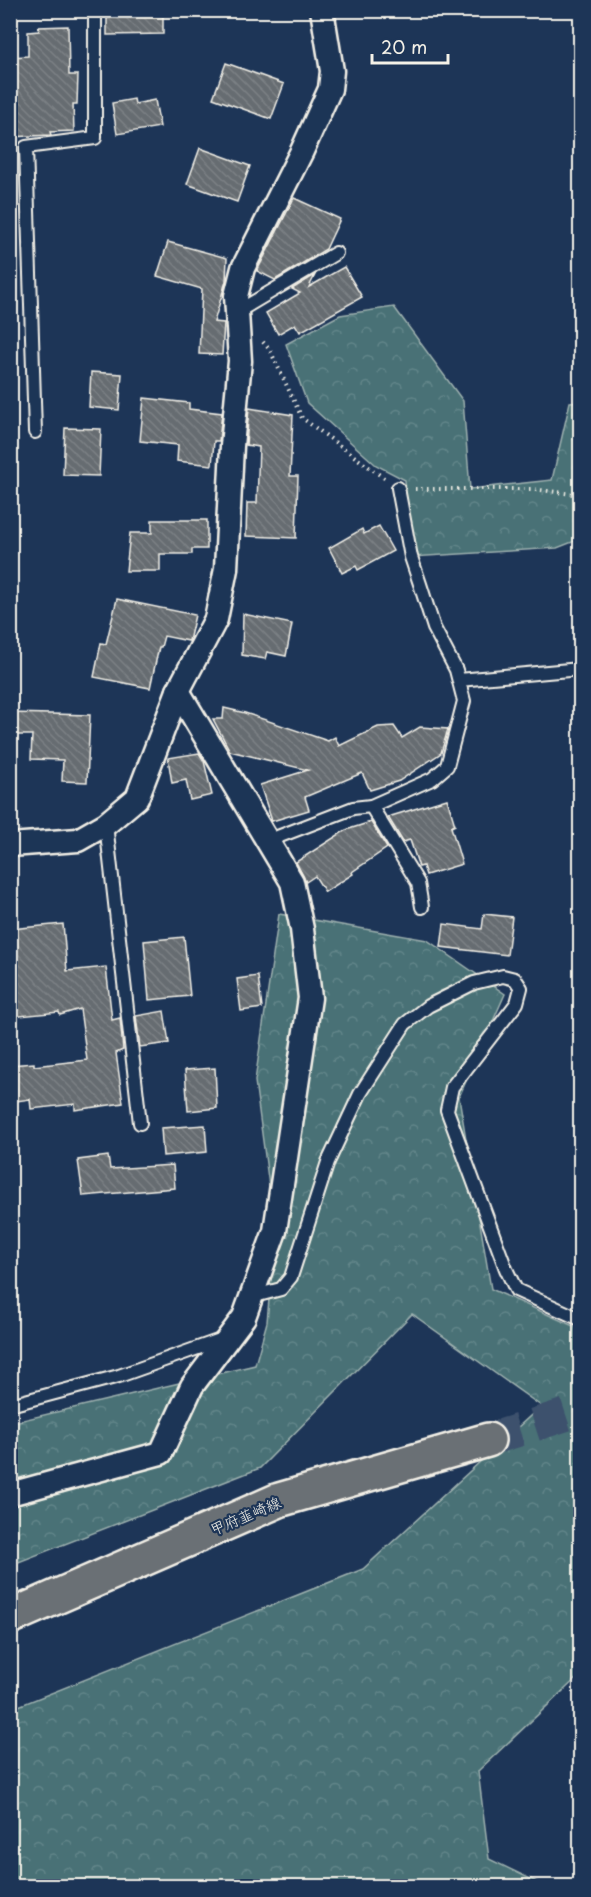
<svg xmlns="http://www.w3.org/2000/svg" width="591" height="1897" font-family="'Playpen Sans','Klee One',sans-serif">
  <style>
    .forest { fill: url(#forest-crowns); stroke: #9eb1af; stroke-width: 1.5 }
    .building { fill: url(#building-back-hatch); stroke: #f4f1e8; stroke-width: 1.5 }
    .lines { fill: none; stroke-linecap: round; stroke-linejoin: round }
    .primary-tunnel { stroke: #3d516d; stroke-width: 33; stroke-dasharray: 33 16; stroke-linecap: butt }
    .service-casing { stroke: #f4f1e8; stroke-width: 16 }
    .minor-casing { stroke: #f4f1e8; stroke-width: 27 }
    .primary-casing { stroke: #f4f1e8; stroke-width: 38 }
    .path { stroke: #f4f1e8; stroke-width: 4; stroke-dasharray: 1.5 4.5; stroke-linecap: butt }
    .service { stroke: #1d3557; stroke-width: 12 }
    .minor { stroke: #1d3557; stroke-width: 22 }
    .primary { stroke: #6b6f75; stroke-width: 33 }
    .labels { text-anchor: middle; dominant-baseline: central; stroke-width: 4.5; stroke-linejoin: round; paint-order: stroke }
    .street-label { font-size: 15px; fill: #f4f1e8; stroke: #1d3557 }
  </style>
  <defs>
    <pattern id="forest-crowns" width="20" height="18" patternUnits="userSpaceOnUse" patternTransform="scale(1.5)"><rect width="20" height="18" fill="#487176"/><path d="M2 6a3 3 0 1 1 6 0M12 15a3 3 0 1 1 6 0" fill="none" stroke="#63868a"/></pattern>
    <pattern id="building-back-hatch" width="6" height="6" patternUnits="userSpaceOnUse" patternTransform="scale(1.5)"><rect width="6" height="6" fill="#666c71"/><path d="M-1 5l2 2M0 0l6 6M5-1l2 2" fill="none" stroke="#7c8185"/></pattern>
  </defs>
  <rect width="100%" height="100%" fill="#1d3557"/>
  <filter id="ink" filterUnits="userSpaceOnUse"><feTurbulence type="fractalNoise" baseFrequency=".0167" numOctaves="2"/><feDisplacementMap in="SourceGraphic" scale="12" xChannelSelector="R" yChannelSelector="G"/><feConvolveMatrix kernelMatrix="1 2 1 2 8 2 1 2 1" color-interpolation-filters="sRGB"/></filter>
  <g filter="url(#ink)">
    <g class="forest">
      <path d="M 394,307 L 463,401 L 470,489 L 552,480 L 570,402 L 580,401 L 580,539 L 557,548 L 411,557 L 405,480 L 376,465 L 307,403 L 286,344 L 340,315 Z"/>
      <path d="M 279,914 L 427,940 L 505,994 L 459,1097 L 491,1289 L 580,1329 L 580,1675 L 478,1771 L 489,1859 L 545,1886 L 10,1886 L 11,1709 L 363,1569 L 541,1406 L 412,1314 L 260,1468 L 11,1565 L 10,1423 L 255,1365 L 267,1322 L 275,1231 L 255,1081 Z"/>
    </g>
    <g class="building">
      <path d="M 107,10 L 163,10 L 163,34 L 107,35 Z"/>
      <path d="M 68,26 L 69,75 L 78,75 L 77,104 L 73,104 L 74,131 L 50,132 L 51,135 L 10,137 L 10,57 L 28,56 L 28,32 L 39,31 L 38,27 Z"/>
      <path d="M 226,63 L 284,84 L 271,119 L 213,98 Z"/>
      <path d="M 134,99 L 135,104 L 155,100 L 160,127 L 117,134 L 112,103 Z"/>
      <path d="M 200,148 L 250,166 L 237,202 L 187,184 Z"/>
      <path d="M 294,198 L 340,219 L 326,249 L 275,280 L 257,271 Z"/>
      <path d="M 168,242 L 227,258 L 226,281 L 214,322 L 224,323 L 222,355 L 199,354 L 202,289 L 157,276 Z"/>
      <path d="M 344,267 L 362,297 L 300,332 L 295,324 L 278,334 L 266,313 L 300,293 L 292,289 L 315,275 L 309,287 Z"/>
      <path d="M 91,372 L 122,374 L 119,410 L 89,407 Z"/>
      <path d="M 144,398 L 189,403 L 189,409 L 222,413 L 219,441 L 214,441 L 212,465 L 177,461 L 178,445 L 140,441 Z"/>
      <path d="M 249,408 L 293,415 L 290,476 L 298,476 L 296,538 L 246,536 L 247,503 L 257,503 L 259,447 L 246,445 Z"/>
      <path d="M 65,428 L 101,429 L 99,476 L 63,475 Z"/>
      <path d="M 152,520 L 207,520 L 207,549 L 192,549 L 192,554 L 160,554 L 160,571 L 126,571 L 130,533 L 152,533 Z"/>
      <path d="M 379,526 L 393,551 L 358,570 L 356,566 L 342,573 L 329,548 L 362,529 L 364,534 Z"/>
      <path d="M 117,599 L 195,615 L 189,641 L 164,636 L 161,647 L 159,647 L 150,688 L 94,677 L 101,643 L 106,644 Z"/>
      <path d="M 243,614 L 292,624 L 286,656 L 267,652 L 265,659 L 242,655 Z"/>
      <path d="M 224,708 L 245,713 L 328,741 L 335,737 L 339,746 L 378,727 L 394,726 L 402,738 L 420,727 L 448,729 L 441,753 L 399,781 L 370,790 L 362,773 L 305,797 L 309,810 L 272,821 L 260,785 L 308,770 L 230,751 L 213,719 L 223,719 Z"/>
      <path d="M 10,713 L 90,715 L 87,782 L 62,781 L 63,760 L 31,759 L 32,735 L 10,735 Z"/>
      <path d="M 199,753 L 204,761 L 212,795 L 190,800 L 186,780 L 172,783 L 168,758 Z"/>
      <path d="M 447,799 L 455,825 L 451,827 L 462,864 L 426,875 L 423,866 L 419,867 L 410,840 L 403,842 L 388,817 Z"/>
      <path d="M 371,822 L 387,848 L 352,872 L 353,874 L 325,892 L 315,876 L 306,882 L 296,862 L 346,830 Z"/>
      <path d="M 484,914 L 512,917 L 507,955 L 441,947 L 444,924 L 482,929 Z"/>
      <path d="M 63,924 L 67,971 L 106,967 L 112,1020 L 120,1018 L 123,1050 L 116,1053 L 123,1103 L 75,1110 L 75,1104 L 31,1109 L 30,1099 L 10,1102 L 10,1065 L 34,1063 L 34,1066 L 87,1060 L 80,1009 L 60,1015 L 59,1012 L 10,1017 L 10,929 Z"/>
      <path d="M 184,937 L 190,996 L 149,1000 L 144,941 Z"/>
      <path d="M 258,976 L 262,1008 L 241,1011 L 237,979 Z"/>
      <path d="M 164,1011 L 169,1043 L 140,1047 L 136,1016 Z"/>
      <path d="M 215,1068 L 217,1108 L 188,1111 L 185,1070 Z"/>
      <path d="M 205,1125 L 207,1152 L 163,1156 L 161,1128 Z"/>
      <path d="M 108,1156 L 110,1169 L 173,1165 L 175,1188 L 83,1196 L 78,1160 Z"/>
    </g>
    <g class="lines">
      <path class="primary-tunnel" d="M 488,1440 L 580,1410"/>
      <g class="service-casing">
        <g id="service">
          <path d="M 237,312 L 336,253"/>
          <path d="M 35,432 L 26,147 L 95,138 L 95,10"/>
          <path d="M 459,680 L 580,669"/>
          <path d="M 371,806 L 418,883 L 422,907"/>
          <path d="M 106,824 L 140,1123"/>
          <path d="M 267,841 L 353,808 L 371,806 L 432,779 L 447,766 L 464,701 L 456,670 L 434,628 L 420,584 L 411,557 L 398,488"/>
          <path d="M 251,1297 L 281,1289 L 291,1277 L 328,1162 L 360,1094 L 405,1024 L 428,1006 L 474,983 L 503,976 L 515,979 L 521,988 L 517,1003 L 452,1087 L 447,1110 L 506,1269 L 516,1290 L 580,1319"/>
          <path d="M 10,1405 L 119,1376 L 226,1338"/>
        </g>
      </g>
      <g class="minor-casing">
        <g id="minor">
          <path d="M 10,845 L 78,840 L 106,824 L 137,798 L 178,691 L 216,619 L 226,569 L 232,446 L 240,361 L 236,296 L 243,268 L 302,151 L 330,89 L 332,71 L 322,10"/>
          <path d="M 10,1494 L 161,1453 L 192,1386 L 244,1317 L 275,1231 L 310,998 L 302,929 L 292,882 L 178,691"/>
        </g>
      </g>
      <g class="primary-casing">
        <path id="primary" d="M 10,1617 L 279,1500 L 488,1440"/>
      </g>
      <g class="path">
        <path d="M 263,342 L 270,350 L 302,418 L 384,478"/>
        <path d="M 415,489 L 532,489 L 580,495"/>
      </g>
      <use href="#service" class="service"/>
      <use href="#minor" class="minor"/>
      <use href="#primary" class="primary"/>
    </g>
  </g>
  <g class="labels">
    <g class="street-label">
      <text transform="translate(245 1515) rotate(-23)">甲府韮崎線</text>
    </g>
  </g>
  <rect width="591" height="1897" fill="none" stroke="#1d3557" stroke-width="36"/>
  <rect x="18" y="18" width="555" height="1861" fill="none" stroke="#f4f1e8" stroke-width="2" filter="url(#ink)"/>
  <path d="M372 54v9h76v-9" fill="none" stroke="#f4f1e8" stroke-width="3"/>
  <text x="381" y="54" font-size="18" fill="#f4f1e8" stroke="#1d3557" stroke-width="4.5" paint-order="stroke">20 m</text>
</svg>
